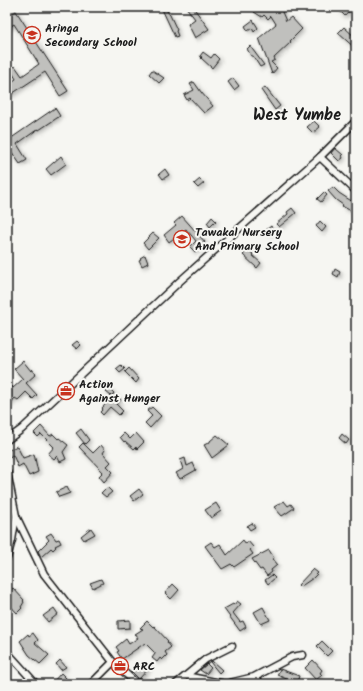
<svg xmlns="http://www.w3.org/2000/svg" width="363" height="691" font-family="Kalam,sans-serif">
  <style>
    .building { fill: #c0c0bd; stroke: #1c1c1c; filter: url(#shadow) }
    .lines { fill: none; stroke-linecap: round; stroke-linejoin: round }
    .street-casing { stroke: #1c1c1c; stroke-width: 9 }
    .street { stroke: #f6f6f2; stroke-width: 6 }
    .labels { text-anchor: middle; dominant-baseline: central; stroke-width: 4; stroke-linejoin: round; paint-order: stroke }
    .poi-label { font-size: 12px; font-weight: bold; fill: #1c1c1c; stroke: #f6f6f2; text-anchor: start }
    .district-label { font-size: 16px; font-weight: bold; fill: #1c1c1c; stroke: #f6f6f2 }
  </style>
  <defs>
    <filter id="shadow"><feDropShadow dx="2" dy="2" stdDeviation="2" flood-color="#0004"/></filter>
  </defs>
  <rect width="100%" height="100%" fill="#f6f6f2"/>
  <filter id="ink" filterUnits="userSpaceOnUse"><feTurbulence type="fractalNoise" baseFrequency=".025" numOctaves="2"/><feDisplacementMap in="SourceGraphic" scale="8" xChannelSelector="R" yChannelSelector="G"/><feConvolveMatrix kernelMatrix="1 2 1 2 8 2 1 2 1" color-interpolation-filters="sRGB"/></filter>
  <g filter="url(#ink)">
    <g class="building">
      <path d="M 161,7 L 164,7 L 170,15 L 177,30 L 176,31 L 178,36 L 175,37 Z"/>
      <path d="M 186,7 L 193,7 L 209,29 L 195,38 L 188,24 L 195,19 Z"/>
      <path d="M 258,7 L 285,7 L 282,12 L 286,21 L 291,17 L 302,29 L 290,41 L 291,42 L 274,58 L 275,60 L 271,62 L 277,68 L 272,74 L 259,38 L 276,24 L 271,16 L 268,19 L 264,15 L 262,17 L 254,12 Z"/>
      <path d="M 341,7 L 353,7 L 345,16 L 339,10 Z"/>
      <path d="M 16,11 L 68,91 L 60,96 L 45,72 L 7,97 L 7,85 L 16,79 L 10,69 L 15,66 L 22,76 L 39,64 L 14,24 L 7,29 L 7,17 Z"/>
      <path d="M 253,20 L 258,28 L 254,32 L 252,28 L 248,31 L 245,26 Z"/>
      <path d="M 344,27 L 356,38 L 356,49 L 338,33 Z"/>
      <path d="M 250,46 L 264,65 L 260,67 L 253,56 L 251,56 L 247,49 Z"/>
      <path d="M 203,52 L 211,58 L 214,54 L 219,59 L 212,68 L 201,58 L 202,57 L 200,56 Z"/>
      <path d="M 152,70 L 164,78 L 159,83 L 149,74 Z"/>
      <path d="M 233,78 L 239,86 L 234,90 L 228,82 Z"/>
      <path d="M 194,82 L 201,92 L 213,106 L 204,113 L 190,98 L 187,100 L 184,95 L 194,90 L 190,84 Z"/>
      <path d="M 265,87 L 280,106 L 275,110 L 261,90 Z"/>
      <path d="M 55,108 L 60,116 L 39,130 L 38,129 L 17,144 L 27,160 L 20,164 L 7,145 L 7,141 Z"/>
      <path d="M 314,121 L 320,127 L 313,133 L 307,127 Z"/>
      <path d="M 335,148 L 343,155 L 342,156 L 343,158 L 339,161 L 331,153 Z"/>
      <path d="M 61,156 L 66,164 L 51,175 L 46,169 Z"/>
      <path d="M 165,169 L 169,175 L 163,179 L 159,174 Z"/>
      <path d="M 200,179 L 204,183 L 198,188 L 194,184 Z"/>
      <path d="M 333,187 L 339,193 L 356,204 L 351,211 L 342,206 L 343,205 L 336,200 L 328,191 Z"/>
      <path d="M 324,192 L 327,195 L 321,202 L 317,199 Z"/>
      <path d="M 292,208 L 296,213 L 279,227 L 276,224 L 288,214 L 287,212 Z"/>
      <path d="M 182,216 L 205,242 L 195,252 L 190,247 L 196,241 L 186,229 L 169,242 L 164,235 L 176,225 L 174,223 Z"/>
      <path d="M 212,217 L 216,221 L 210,227 L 207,223 Z"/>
      <path d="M 320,221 L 326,227 L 322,232 L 316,226 Z"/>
      <path d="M 271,226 L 274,230 L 269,234 L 266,230 Z"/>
      <path d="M 153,233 L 159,238 L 148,249 L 143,243 Z"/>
      <path d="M 248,250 L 253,254 L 252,255 L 261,263 L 257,268 L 243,255 Z"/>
      <path d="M 145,255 L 148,263 L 142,266 L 139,260 L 141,259 L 140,258 Z"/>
      <path d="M 335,269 L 340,272 L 338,277 L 333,274 Z"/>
      <path d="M 77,341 L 81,345 L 77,349 L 72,345 Z"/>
      <path d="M 23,361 L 31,371 L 32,369 L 36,374 L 26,383 L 37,395 L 33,399 L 26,392 L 18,400 L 15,398 L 7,407 L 7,389 L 12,386 L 13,388 L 23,379 L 14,369 Z"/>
      <path d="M 121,365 L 125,369 L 120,373 L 116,369 Z"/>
      <path d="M 129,368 L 139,379 L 136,383 L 125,372 Z"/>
      <path d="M 109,388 L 114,393 L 111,396 L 106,392 Z"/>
      <path d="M 115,394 L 121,400 L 116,404 L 123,411 L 119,415 L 110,407 L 103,415 L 100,412 L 103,409 L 102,408 Z"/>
      <path d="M 152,407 L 161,416 L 150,428 L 145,423 L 152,416 L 147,411 Z"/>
      <path d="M 41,426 L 50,436 L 53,434 L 58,439 L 59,438 L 68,445 L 63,452 L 66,459 L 60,462 L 57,456 L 54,459 L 48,454 L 54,447 L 41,434 L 38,437 L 34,433 Z"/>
      <path d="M 81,429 L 89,440 L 85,444 L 76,433 Z"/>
      <path d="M 124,433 L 130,439 L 136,433 L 144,442 L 137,449 L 136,447 L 134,449 L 125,441 L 124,442 L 120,437 Z"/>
      <path d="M 342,434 L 349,440 L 346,444 L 339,438 Z"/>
      <path d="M 217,435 L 229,445 L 212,458 L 204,445 L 210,442 L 210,441 Z"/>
      <path d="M 83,443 L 93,453 L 101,445 L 105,450 L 103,453 L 111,462 L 107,466 L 113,472 L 104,482 L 99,476 L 103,472 L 79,447 Z"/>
      <path d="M 17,446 L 23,458 L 34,454 L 38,472 L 29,476 L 23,464 L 18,467 L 13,455 L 10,457 L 7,451 Z"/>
      <path d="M 185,458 L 187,466 L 193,463 L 196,470 L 180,479 L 176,473 L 183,469 L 180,460 Z"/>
      <path d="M 67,487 L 70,493 L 59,497 L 56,492 Z"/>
      <path d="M 107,487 L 112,492 L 106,497 L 101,493 Z"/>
      <path d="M 139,489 L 143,494 L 134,501 L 130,496 Z"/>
      <path d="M 284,501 L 288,506 L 291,504 L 294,508 L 282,516 L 274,507 Z"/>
      <path d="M 216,503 L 221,511 L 211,518 L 205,510 Z"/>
      <path d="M 252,523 L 255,527 L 250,530 L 247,526 Z"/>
      <path d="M 91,528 L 95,534 L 84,540 L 81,536 Z"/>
      <path d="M 51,533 L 56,540 L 59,539 L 61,543 L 55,546 L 56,547 L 53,550 L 51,548 L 41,557 L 38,551 L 49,540 L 46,536 Z"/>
      <path d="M 243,540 L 246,544 L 248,541 L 253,547 L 250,550 L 253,554 L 234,567 L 231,564 L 222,569 L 205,546 L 211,542 L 215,547 L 220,544 L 227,555 Z"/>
      <path d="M 269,550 L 274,558 L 272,559 L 277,565 L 271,570 L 272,572 L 267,576 L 262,569 L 260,570 L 252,559 Z"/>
      <path d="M 313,569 L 318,573 L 313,578 L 300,587 L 298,585 Z"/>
      <path d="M 272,575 L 275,578 L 268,584 L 265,580 Z"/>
      <path d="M 101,579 L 103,583 L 93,588 L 90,583 Z"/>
      <path d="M 173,584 L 179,590 L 171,599 L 165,593 Z"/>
      <path d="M 13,588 L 24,600 L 23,601 L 24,602 L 21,607 L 22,608 L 17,613 L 7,602 L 7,598 L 12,594 L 9,591 Z"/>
      <path d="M 237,601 L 241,604 L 233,613 L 240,622 L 243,621 L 246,627 L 240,631 L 224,609 L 233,604 L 234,605 Z"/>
      <path d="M 263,607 L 270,620 L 261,624 L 254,612 Z"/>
      <path d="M 54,608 L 58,614 L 48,622 L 43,616 Z"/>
      <path d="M 130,620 L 130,628 L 118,629 L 118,621 Z"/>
      <path d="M 147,621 L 153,627 L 154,626 L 168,641 L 167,642 L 171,647 L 165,652 L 167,655 L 162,660 L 160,658 L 157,662 L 152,658 L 155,654 L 155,653 L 145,643 L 122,659 L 117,652 L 119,651 L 116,647 L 126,639 L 129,644 L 138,638 L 135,634 L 143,629 L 140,628 Z"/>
      <path d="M 33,633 L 38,640 L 35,643 L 49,655 L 40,664 L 29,655 L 20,641 L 28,634 L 29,636 Z"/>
      <path d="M 322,641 L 332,651 L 327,656 L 317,646 Z"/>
      <path d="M 60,660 L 66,667 L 61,670 L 56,664 Z"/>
      <path d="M 313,660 L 322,670 L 320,673 L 322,675 L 316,680 L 305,668 Z"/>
      <path d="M 212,661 L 222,670 L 219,673 L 210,662 Z"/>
      <path d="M 144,663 L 149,668 L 139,679 L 131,671 L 134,667 L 138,670 Z"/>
      <path d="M 207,664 L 211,668 L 206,674 L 200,670 Z"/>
      <path d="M 280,669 L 299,676 L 297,682 L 289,683 L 289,680 L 277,675 Z"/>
      <path d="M 61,673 L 66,678 L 63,682 L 61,681 L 59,684 L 51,684 Z"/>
    </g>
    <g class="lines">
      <g class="street-casing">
        <g id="street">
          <path d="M 320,157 L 356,191"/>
          <path d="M 7,440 L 22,429 L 180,281 L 320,157 L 356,121"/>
          <path d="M 7,472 L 16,516 L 12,540 L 7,558"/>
          <path d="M 16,516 L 44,574 L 113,662 L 137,684"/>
          <path d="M 7,652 L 36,684"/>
          <path d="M 186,676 L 225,684"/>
          <path d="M 257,676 L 259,684"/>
          <path d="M 91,684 L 113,662"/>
          <path d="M 176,684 L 206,659 L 232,646"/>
          <path d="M 225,684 L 254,677 L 292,657 L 303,655"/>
        </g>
      </g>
      <use href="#street" class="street"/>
    </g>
  </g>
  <defs>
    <g id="school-ring" transform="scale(0.9)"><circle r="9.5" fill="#f6f6f2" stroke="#c8321e" stroke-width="1.5"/><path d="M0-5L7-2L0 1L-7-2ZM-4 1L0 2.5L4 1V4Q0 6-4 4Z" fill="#c8321e"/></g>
    <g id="office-ring" transform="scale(0.9)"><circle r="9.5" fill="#f6f6f2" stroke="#c8321e" stroke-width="1.5"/><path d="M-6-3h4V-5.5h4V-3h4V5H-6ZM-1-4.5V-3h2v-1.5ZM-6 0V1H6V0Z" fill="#c8321e"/></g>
  </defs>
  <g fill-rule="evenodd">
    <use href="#school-ring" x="32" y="35"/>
    <use href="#school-ring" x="182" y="239"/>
    <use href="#office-ring" x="66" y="391"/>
    <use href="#office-ring" x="120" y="666"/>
  </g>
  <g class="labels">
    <g class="poi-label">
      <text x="45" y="28">Aringa<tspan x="45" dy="14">Secondary School</tspan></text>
      <text x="195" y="232">Tawakal Nursery<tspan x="195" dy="14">And Primary School</tspan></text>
      <text x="79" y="384">Action<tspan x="79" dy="14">Against Hunger</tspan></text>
      <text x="133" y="666">ARC</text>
    </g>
    <g class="district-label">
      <text x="297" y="115">West Yumbe</text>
    </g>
  </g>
  <rect width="363" height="691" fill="none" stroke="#f6f6f2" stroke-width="24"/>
  <rect x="12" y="12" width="339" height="667" fill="none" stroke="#1c1c1c" stroke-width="1.5" filter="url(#ink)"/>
</svg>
